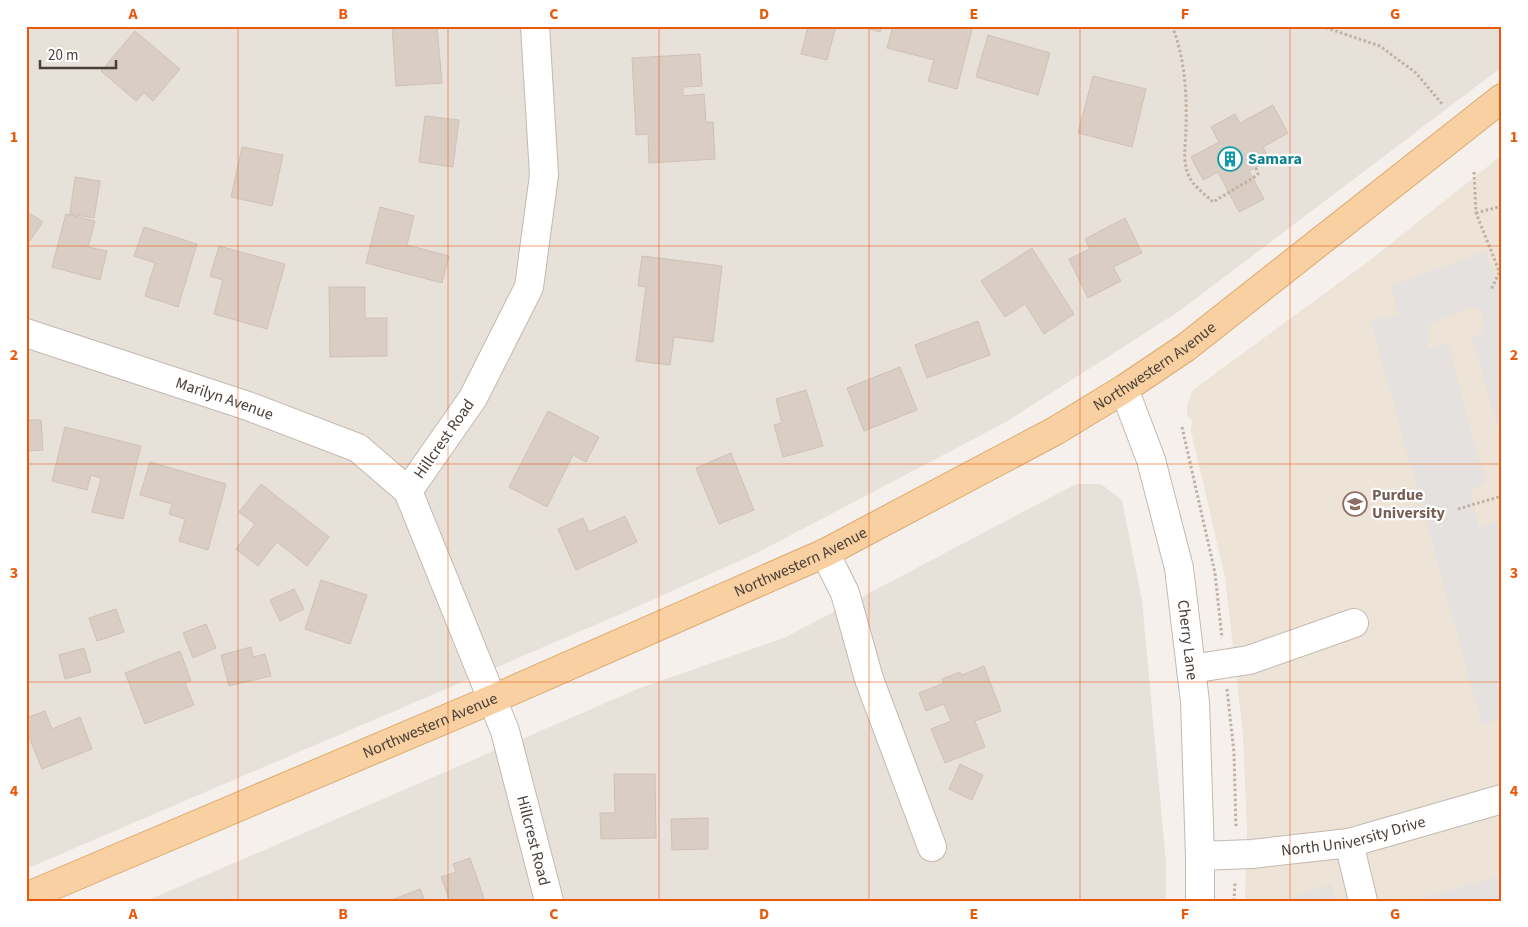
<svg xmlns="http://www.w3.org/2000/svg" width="1528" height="927" font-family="'Source Sans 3',sans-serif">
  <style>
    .residential { fill: #e8e1da }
    .education { fill: #ede3d6 }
    .parking { fill: #e4e1df }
    .building { fill: #d9cdc4; stroke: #d0c1b5 }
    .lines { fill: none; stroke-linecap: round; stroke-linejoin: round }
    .minor-casing { stroke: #c3b9b1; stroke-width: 30 }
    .major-casing { stroke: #ddaa71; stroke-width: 30 }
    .path { stroke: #c1b0a0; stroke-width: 3; stroke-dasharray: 2.5 2.5; stroke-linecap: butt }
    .minor { stroke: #fff; stroke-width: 28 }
    .major { stroke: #f8d0a1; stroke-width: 28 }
    .grid { fill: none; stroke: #e8590c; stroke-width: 1; stroke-opacity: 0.55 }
    .labels { text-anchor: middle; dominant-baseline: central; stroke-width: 4.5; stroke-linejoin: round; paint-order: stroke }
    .culture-label { font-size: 16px; font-weight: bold; fill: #0d838f; stroke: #fff; text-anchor: start }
    .street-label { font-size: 16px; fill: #494039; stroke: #fff }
    .education-label { font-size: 16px; font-weight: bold; fill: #785e54; stroke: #fff; text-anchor: start }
    .neatline { fill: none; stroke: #e8590c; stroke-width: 2 }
    .grid-label { font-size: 16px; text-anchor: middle; font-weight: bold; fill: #e8590c }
  </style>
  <rect width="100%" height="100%" fill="#f5f0eb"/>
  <g class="residential">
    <path d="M 26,26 L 1502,26 L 1502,67 L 1178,312 L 1006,422 L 757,553 L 623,613 L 26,869 Z"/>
    <path d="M 1076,484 L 1101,484 L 1122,500 L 1142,600 L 1166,863 L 1166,901 L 146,901 L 640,688 L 786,637 Z"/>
  </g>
  <path class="education" d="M 1502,155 L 1502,901 L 1245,901 L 1247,831 L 1243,734 L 1225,577 L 1191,431 L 1192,421 L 1187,415 L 1187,405 L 1193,390 L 1373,258 Z"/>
  <g class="parking">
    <path d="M 1485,251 L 1495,277 L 1502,275 L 1502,443 L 1472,337 L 1483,333 L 1484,323 L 1481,310 L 1474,307 L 1437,321 L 1429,326 L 1427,337 L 1428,349 L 1448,344 L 1485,483 L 1470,490 L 1479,528 L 1497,521 L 1502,539 L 1502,719 L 1482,724 L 1371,321 L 1399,315 L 1391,286 Z"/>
    <path d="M 1502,875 L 1502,901 L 1412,901 Z"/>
    <path d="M 1331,884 L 1337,901 L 1282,901 Z"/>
  </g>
  <g class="building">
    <path d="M 392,26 L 437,26 L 442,83 L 396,86 Z"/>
    <path d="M 808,26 L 836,26 L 827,60 L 801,54 Z"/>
    <path d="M 859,26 L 882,26 L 880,32 Z"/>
    <path d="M 893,26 L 973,26 L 957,89 L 928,81 L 934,60 L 887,48 Z"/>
    <path d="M 135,31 L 180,69 L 153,101 L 144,93 L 136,101 L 101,71 Z"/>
    <path d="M 988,35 L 1050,53 L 1038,95 L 976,77 Z"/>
    <path d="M 700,54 L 702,86 L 683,87 L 683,96 L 704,94 L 706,122 L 713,122 L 715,159 L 649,163 L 648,134 L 636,135 L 632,58 Z"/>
    <path d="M 1093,76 L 1146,89 L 1132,147 L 1078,133 Z"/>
    <path d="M 1273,105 L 1288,133 L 1263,147 L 1270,160 L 1249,171 L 1264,199 L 1239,212 L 1218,172 L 1203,180 L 1191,157 L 1219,142 L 1211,127 L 1235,114 L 1240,123 Z"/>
    <path d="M 425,116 L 459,120 L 453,167 L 419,162 Z"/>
    <path d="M 242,147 L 283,155 L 272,206 L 231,197 Z"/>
    <path d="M 75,177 L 100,181 L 94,218 L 70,214 Z"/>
    <path d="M 380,207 L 414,216 L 407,245 L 449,256 L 442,283 L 366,263 Z"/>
    <path d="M 26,211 L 43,222 L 26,246 Z"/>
    <path d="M 66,214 L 95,221 L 88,247 L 107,251 L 100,280 L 52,267 Z"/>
    <path d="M 1125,218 L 1142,253 L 1113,267 L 1121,281 L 1088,298 L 1069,259 L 1090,249 L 1085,239 Z"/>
    <path d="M 144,227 L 197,244 L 178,307 L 145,296 L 155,263 L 134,256 Z"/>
    <path d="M 219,246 L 285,264 L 267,329 L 214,314 L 223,280 L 210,276 Z"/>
    <path d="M 1032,248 L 1074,314 L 1044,334 L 1025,304 L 1005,317 L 981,281 Z"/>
    <path d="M 642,256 L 722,266 L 713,342 L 674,337 L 670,365 L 636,361 L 646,287 L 638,286 Z"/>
    <path d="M 329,287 L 365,287 L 365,318 L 387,318 L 387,356 L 330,357 Z"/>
    <path d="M 978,321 L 990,355 L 927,378 L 915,345 Z"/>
    <path d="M 900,367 L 917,410 L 864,431 L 847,388 Z"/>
    <path d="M 806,390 L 823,446 L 783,457 L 774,425 L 782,423 L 776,399 Z"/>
    <path d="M 548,411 L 599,437 L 586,462 L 573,455 L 547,507 L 509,487 Z"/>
    <path d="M 26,420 L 41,420 L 43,450 L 26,451 Z"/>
    <path d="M 65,427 L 141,446 L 123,519 L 92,512 L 101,478 L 91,475 L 87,490 L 52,481 Z"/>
    <path d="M 731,453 L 754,510 L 719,524 L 696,468 Z"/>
    <path d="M 150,462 L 226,484 L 208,550 L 179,541 L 185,519 L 169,514 L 172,504 L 140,495 Z"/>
    <path d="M 261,484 L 329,537 L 307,566 L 277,542 L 258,566 L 236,549 L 255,524 L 239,512 Z"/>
    <path d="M 625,516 L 637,542 L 576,570 L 558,529 L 583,518 L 589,532 Z"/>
    <path d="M 321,580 L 367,595 L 350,644 L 305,629 Z"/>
    <path d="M 294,589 L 304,609 L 280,621 L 270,600 Z"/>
    <path d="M 116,609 L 124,632 L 97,641 L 89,618 Z"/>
    <path d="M 206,624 L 216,648 L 193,658 L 183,633 Z"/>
    <path d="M 251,647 L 253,657 L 265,654 L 271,676 L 229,686 L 221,655 Z"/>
    <path d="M 84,648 L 91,672 L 65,679 L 59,655 Z"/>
    <path d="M 180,651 L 191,681 L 185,683 L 194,705 L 145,724 L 125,673 Z"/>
    <path d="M 984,666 L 1001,711 L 975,721 L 985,747 L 945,763 L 931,729 L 951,721 L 944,704 L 926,711 L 919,693 L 944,683 L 942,679 L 960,672 L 962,675 Z"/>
    <path d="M 45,711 L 52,729 L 80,717 L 92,749 L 42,769 L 26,730 L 26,718 Z"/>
    <path d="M 960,764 L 983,775 L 972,800 L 949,789 Z"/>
    <path d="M 614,774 L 655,774 L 656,838 L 601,839 L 600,813 L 615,813 Z"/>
    <path d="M 708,818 L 708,849 L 672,850 L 671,819 Z"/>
    <path d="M 470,858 L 485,901 L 450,901 L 441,877 L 456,872 L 453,864 Z"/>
    <path d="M 420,889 L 425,901 L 389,901 Z"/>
  </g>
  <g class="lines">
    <g class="minor-casing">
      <g id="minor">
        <path id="s1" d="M 535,26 L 544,175 L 529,287 L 473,398 L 408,491 L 505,731 L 549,901"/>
        <path id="s2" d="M 26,333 L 248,406 L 358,448 L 408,491"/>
        <path id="s3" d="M 1124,389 L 1151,460 L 1179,568 L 1195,702 L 1200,856 L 1200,901"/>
        <path d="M 825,553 L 845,593 L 869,679 L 932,847"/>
        <path d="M 1191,669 L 1249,660 L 1354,623"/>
        <path d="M 1349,843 L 1363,901"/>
        <path id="s4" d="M 1200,856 L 1252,854 L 1349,843 L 1502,799"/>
      </g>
    </g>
    <g class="major-casing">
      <g id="major">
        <path id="s5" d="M 26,897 L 493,699 L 825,553 L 1055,431 L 1124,389 L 1185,348 L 1502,98"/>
      </g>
    </g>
    <g class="path">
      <path d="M 1172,26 C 1185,58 1187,94 1186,128 C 1186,145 1181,164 1191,180 C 1196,188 1206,195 1213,202 L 1256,176 L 1258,174 L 1256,168"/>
      <path d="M 1321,26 L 1380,46 L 1416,73 L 1442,104"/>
      <path d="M 1474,172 L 1476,213 L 1498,268 L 1499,273 L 1491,290"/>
      <path d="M 1476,213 L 1502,206"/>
      <path d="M 1182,427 L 1215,573 L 1222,638"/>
      <path d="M 1458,509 L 1502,496"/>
      <path d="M 1227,689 L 1234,753 L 1236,828"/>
      <path d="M 1234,901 L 1235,881"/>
    </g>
    <use href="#minor" class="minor"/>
    <use href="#major" class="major"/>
  </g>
  <path class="grid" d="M 238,26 L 238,901M 448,26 L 448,901M 659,26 L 659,901M 869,26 L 869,901M 1080,26 L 1080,901M 1290,26 L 1290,901M 26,246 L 1502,246M 26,464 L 1502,464M 26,682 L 1502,682"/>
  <defs>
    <g id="building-ring" transform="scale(1.25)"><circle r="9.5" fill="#fff" stroke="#0f9aa8" stroke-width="1.5"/><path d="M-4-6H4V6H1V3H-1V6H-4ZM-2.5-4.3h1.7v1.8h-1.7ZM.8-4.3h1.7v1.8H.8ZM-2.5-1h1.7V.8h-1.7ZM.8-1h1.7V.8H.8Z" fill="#0f9aa8"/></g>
    <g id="university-ring" transform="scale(1.25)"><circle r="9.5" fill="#fff" stroke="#8d6e63" stroke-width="1.5"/><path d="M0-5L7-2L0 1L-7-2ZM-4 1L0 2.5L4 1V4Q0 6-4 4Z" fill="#8d6e63"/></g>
  </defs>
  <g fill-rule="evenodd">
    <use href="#building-ring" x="1230" y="159"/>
    <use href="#university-ring" x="1355" y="504"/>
  </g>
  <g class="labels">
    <g class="culture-label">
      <text x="1248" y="159">Samara</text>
    </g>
    <g class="street-label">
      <text stroke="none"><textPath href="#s5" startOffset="1249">Northwestern Avenue</textPath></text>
      <text stroke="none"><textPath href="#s2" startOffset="209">Marilyn Avenue</textPath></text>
      <text transform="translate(444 439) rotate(-55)">Hillcrest Road</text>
      <text stroke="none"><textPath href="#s5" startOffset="844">Northwestern Avenue</textPath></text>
      <text stroke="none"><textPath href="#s3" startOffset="260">Cherry Lane</textPath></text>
      <text stroke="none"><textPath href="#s5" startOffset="439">Northwestern Avenue</textPath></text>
      <text stroke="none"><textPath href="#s4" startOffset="155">North University Drive</textPath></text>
      <text stroke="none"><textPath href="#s1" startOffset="872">Hillcrest Road</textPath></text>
    </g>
    <g class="education-label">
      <text x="1372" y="495">Purdue<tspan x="1372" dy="18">University</tspan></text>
    </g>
  </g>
  <rect width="1528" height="927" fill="none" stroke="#ffffff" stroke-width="55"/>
  <path d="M40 60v8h76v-8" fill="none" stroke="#494039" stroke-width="2.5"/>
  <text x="48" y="60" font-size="15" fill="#494039" stroke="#ffffff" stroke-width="4" paint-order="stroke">20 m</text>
  <rect x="28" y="28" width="1472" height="872" class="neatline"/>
  <g class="grid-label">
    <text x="133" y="19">A</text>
    <text x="343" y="19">B</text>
    <text x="554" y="19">C</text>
    <text x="764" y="19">D</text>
    <text x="974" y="19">E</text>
    <text x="1185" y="19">F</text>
    <text x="1395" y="19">G</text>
    <text x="14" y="142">1</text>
    <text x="1514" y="142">1</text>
    <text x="14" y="360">2</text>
    <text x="1514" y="360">2</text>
    <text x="14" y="578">3</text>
    <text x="1514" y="578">3</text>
    <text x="14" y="796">4</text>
    <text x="1514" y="796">4</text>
    <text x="133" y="919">A</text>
    <text x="343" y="919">B</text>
    <text x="554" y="919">C</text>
    <text x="764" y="919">D</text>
    <text x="974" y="919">E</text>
    <text x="1185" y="919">F</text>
    <text x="1395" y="919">G</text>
  </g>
</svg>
